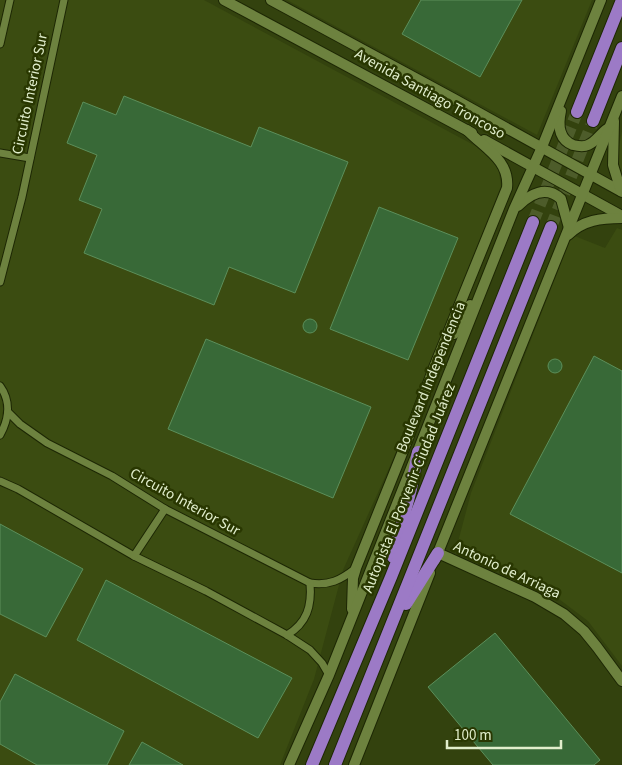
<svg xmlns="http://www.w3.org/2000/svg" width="622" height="765" font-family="'Source Sans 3',sans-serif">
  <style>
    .built { fill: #3b4c11 }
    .building { fill: #386937; stroke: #5c8f5b }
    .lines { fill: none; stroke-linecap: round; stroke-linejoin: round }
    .highway-tunnel { stroke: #4d5c2a; stroke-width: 12; stroke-dasharray: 12 6; stroke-linecap: butt }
    .street-casing { stroke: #1d2704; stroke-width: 9 }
    .secondary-casing { stroke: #1d2704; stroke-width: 12 }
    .highway-casing { stroke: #1d2704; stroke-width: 14 }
    .street { stroke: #6d823f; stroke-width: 7 }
    .secondary { stroke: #6d823f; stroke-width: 10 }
    .highway { stroke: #9c7ac6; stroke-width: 12 }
    .labels { text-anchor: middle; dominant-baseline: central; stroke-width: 5; stroke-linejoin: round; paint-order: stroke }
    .street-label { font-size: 15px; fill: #e1eecc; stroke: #293701 }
  </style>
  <rect width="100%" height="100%" fill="#33420e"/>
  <g class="built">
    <path d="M 0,0 L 204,0 L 483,150 L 498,165 L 501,186 L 394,457 L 343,570 L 314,679 L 280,765 L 0,765 Z"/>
    <path d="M 287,0 L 592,0 L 537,135 Z"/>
    <path d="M 622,131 L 622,178 L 616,160 Z"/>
    <path d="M 617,228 L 622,230 L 622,666 L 588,621 L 547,590 L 469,557 L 459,549 L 458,542 L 471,493 L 572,235 L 605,248 Z"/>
  </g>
  <g class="building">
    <path d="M 421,0 L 522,0 L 480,77 L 402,34 Z"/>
    <path d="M 124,96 L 251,147 L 259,127 L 348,162 L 295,293 L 229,267 L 214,305 L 84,253 L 102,209 L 79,200 L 97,155 L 67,143 L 83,102 L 116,115 Z"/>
    <path d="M 379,207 L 458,238 L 408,360 L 330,329 Z"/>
    <circle cx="310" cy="326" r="7"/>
    <path d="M 206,339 L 371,407 L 333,498 L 168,429 Z"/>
    <path d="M 594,356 L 622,371 L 622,573 L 510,514 Z"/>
    <circle cx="555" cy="366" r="7"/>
    <path d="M 0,524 L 83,569 L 46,637 L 0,614 Z"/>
    <path d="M 106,580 L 292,678 L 258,738 L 77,640 Z"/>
    <path d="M 495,633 L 600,760 L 594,765 L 493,765 L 428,687 Z"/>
    <path d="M 15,674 L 124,731 L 107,765 L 37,765 L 0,744 L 0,702 Z"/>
    <path d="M 142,742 L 183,765 L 129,765 Z"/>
  </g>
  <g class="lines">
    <g class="highway-tunnel">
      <path d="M 533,222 L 577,112"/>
      <path d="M 551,227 L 593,121"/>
    </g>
    <g class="street-casing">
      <g id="street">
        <path d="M 0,44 L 10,0"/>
        <path d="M 0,153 L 30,158"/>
        <path d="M 0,282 L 22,197 L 64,0"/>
        <path d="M 0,386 C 11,401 9,419 0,435"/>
        <path d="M 8,412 L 20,424 L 47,443 L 112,476 L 165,509 L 310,583 C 329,586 341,580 356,568"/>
        <path d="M 0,481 L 18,489 L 134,556 L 206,591 L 287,635 L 310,650 L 322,663 L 329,675"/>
        <path d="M 134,556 L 165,509"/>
        <path d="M 287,635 C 307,623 312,606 310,583"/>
      </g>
    </g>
    <g class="secondary-casing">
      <g id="secondary">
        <path d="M 224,0 L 472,133"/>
        <path d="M 271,0 L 454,99 L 622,192"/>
        <path d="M 561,111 C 558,124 558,139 573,145 C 577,146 584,147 588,145 C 596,142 600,134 607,129"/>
        <path d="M 614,121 L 613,165 L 621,191"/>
        <path d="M 484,140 L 622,216"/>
        <path d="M 518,206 C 530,194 546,185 561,199 L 569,228"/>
        <path d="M 568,235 C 583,220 601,218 622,218"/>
        <path d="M 454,334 L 470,305"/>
        <path d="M 438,553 L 535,597 L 564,614 L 584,631 L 597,647 L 622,681"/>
        <path d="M 435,560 L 622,96"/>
        <path d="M 352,609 L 353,578 L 356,568 L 407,441 L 433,370 L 507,188 C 510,160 484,148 467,130"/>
        <path d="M 289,765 L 329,675 L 514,209 L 542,147 L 601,0"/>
        <path d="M 354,765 L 430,573"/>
      </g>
    </g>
    <g class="highway-casing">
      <g id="highway">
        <path d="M 577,112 L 622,0"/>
        <path d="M 593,121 L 622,48"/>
        <path d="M 393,557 L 411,489 L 418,452"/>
        <path d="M 406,604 L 438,553"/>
        <path d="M 312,765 L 391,577 L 533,222"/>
        <path d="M 335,765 L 551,227"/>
      </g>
    </g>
    <use href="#street" class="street"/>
    <use href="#secondary" class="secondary"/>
    <use href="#highway" class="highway"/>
  </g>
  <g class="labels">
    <g class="street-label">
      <text transform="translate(30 94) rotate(-78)">Circuito Interior Sur</text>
      <text transform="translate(430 94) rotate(29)">Avenida Santiago Troncoso</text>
      <text transform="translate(431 377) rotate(-68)">Boulevard Independencia</text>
      <text transform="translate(409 488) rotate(-68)">Autopista El Porvenir-Ciudad Juárez</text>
      <text transform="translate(185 502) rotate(29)">Circuito Interior Sur</text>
      <text transform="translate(507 570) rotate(25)">Antonio de Arriaga</text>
    </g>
  </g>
  <path d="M447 740v8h114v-8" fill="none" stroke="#e1eecc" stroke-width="2.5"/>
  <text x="454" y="740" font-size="15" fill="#e1eecc" stroke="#293701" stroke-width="4" paint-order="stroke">100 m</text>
</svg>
